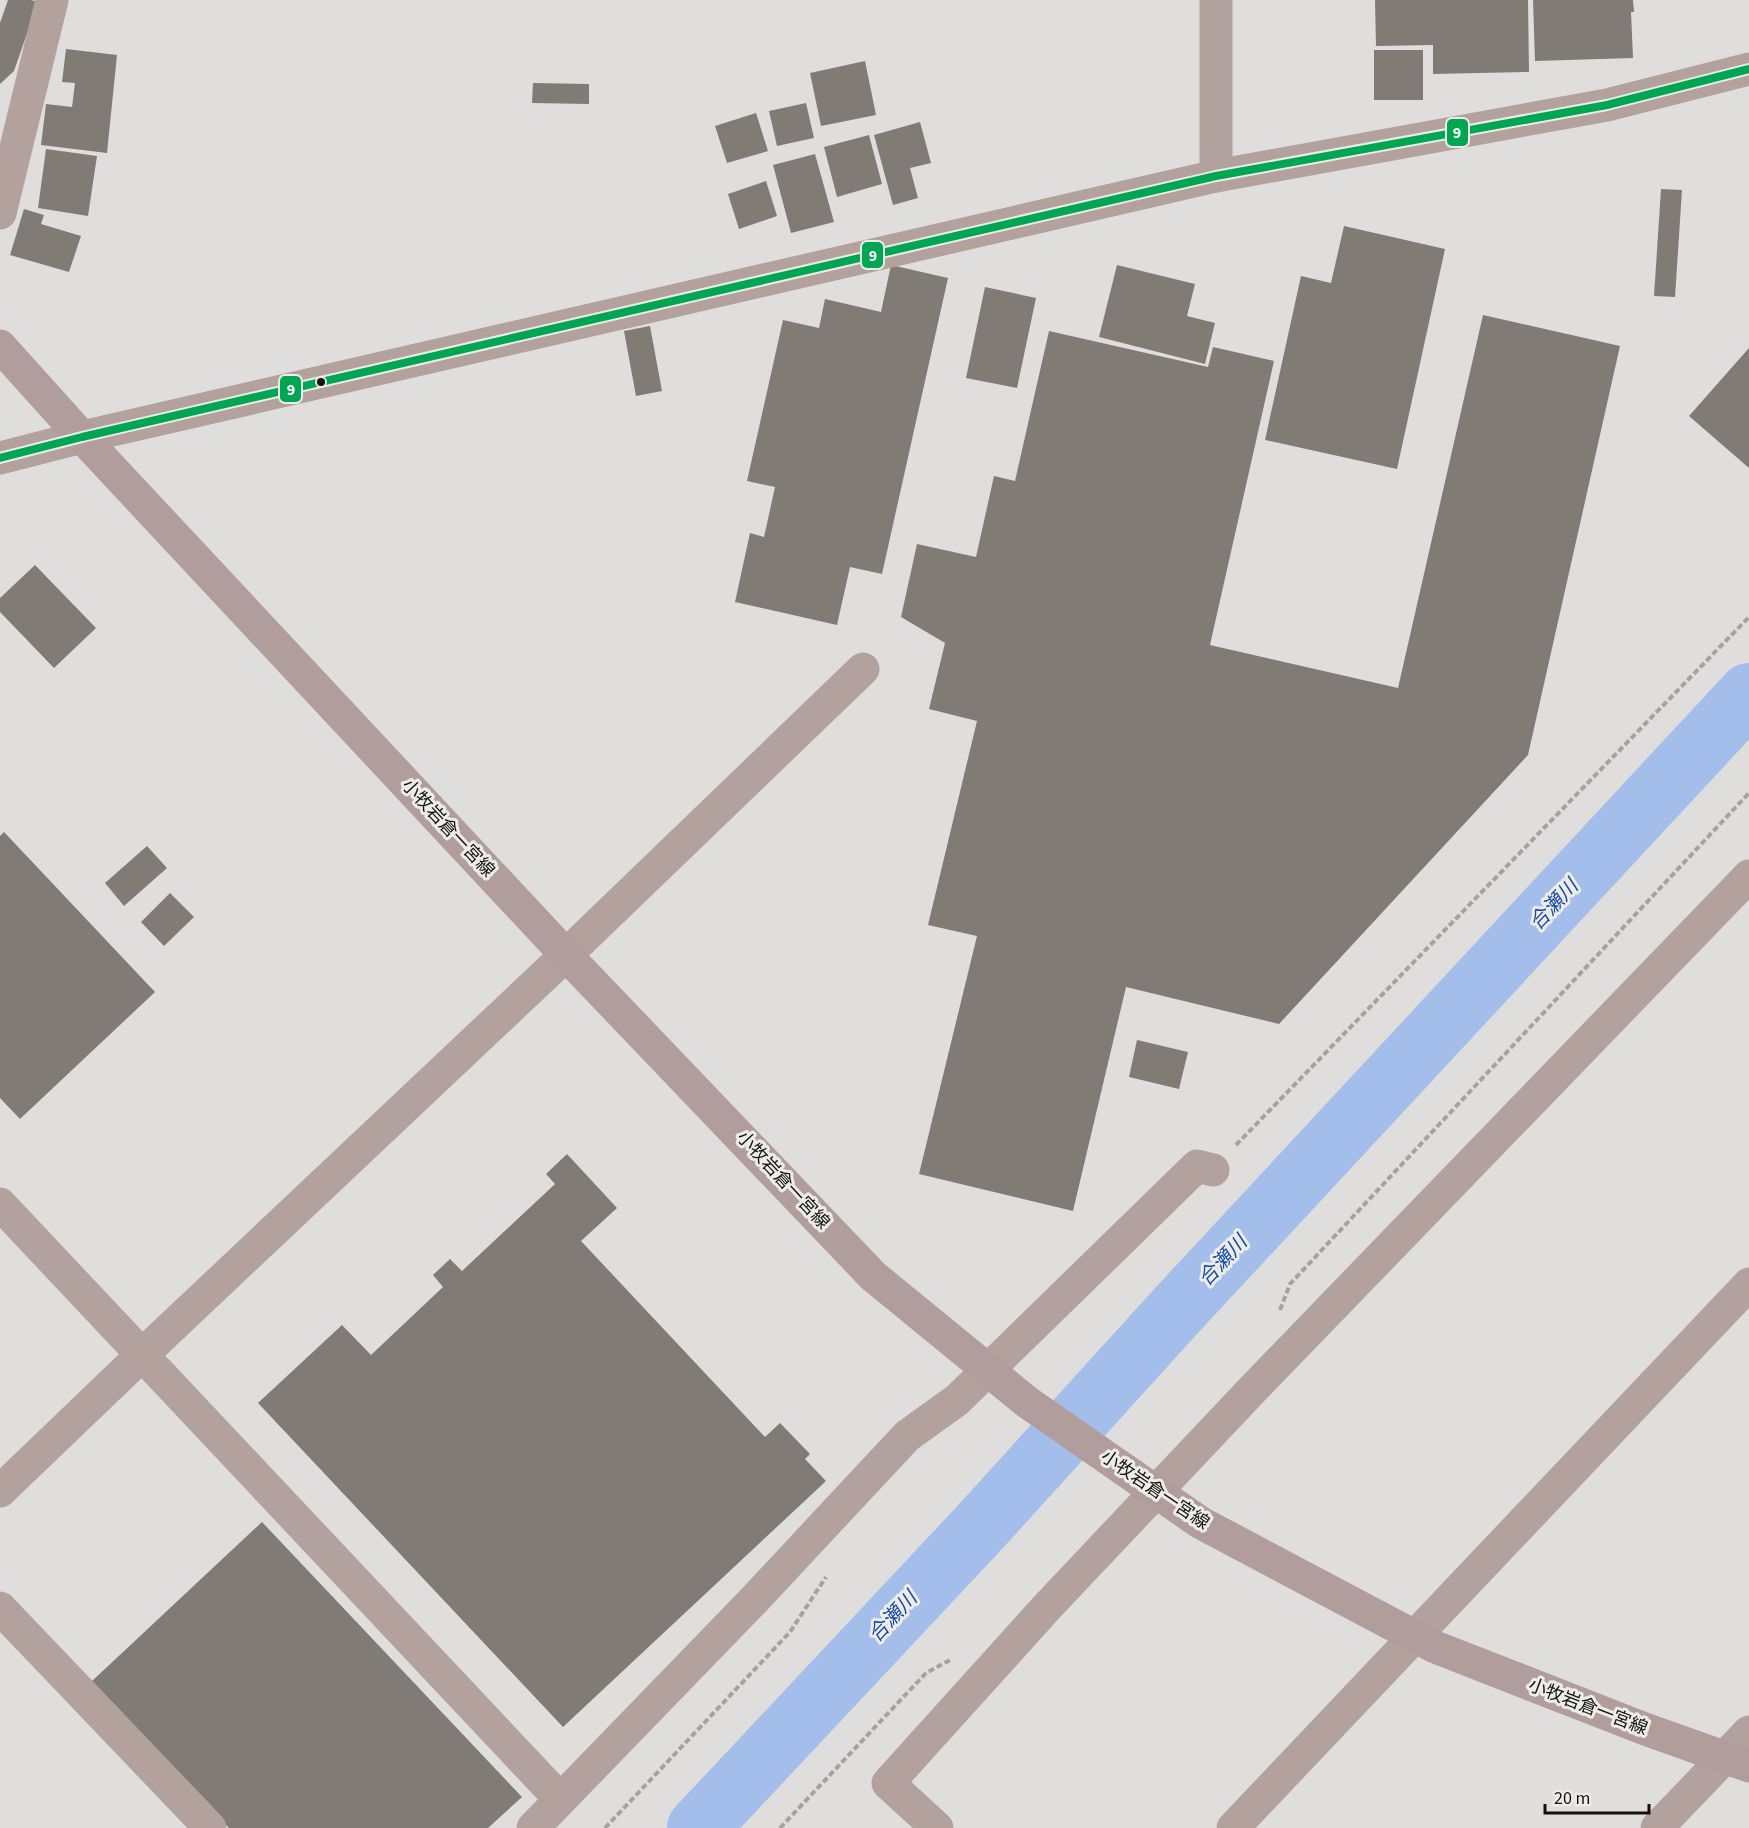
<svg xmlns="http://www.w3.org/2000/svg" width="1749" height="1828" font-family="'Source Sans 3','Noto Sans JP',sans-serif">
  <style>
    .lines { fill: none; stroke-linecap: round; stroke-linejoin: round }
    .river { stroke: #a4beeb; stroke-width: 62 }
    .building { fill: #807b75 }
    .path { stroke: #aaa09e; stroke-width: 4; stroke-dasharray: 6 3; stroke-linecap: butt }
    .minor { stroke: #b2a19d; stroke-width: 33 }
    .major { stroke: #b19e9c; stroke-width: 33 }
    .bus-1-casing { stroke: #eeece8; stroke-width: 12 }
    .bus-1 { stroke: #00a651; stroke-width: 8 }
    .bus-dot { fill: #131211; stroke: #eeece8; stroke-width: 2 }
    .labels { text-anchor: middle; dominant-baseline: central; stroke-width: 6; stroke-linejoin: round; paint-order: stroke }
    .street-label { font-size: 18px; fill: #131211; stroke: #eeece8 }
    .water-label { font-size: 20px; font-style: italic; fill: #1649a6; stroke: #eeece8 }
    .line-badge { stroke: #eeece8; stroke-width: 2 }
    .badge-label { font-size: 16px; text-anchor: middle; font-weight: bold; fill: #fff }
  </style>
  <rect width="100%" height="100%" fill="#e0dedc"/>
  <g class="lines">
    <path class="river" d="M 698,1828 L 982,1525 L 1177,1310 L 1749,694"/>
  </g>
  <g class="building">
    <path d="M 8,0 L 31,0 L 38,2 L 14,71 L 0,84 L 0,23 Z"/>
    <path d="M 1375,0 L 1528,0 L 1529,72 L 1433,74 L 1433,45 L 1376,46 Z"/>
    <path d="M 1533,0 L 1633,0 L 1634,12 L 1631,12 L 1633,58 L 1535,61 Z"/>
    <path d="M 66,49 L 117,55 L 107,153 L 41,145 L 46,104 L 72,107 L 75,83 L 62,82 Z"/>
    <rect x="1374" y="50" width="49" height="50"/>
    <path d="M 865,61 L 876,115 L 821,126 L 810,73 Z"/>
    <path d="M 533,83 L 589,84 L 589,104 L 532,103 Z"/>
    <path d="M 806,103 L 814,138 L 777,146 L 769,111 Z"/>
    <path d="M 756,113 L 768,151 L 727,163 L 715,126 Z"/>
    <path d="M 920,122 L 931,163 L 910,168 L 918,198 L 893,205 L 874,135 Z"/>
    <path d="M 869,135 L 882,184 L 837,197 L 824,147 Z"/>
    <path d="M 46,149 L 97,156 L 88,216 L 38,208 Z"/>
    <path d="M 815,154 L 834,222 L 791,233 L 773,165 Z"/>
    <path d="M 766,181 L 777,216 L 739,229 L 728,194 Z"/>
    <path d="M 1661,189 L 1682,190 L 1675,297 L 1654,296 Z"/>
    <path d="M 24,209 L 44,215 L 41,224 L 81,236 L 69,272 L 10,255 Z"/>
    <path d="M 1344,226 L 1445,249 L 1397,469 L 1265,440 L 1301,276 L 1331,283 Z"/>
    <path d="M 891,265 L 948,278 L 882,574 L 850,567 L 837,625 L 735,602 L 750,533 L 764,537 L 775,487 L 747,481 L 783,320 L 819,328 L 825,299 L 881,312 Z"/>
    <path d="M 1117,265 L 1195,284 L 1187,316 L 1215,323 L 1205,364 L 1099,337 Z"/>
    <path d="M 985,287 L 1036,298 L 1017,388 L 966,378 Z"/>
    <path d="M 1483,315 L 1620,346 L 1528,755 L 1279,1024 L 1126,987 L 1073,1211 L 919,1174 L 977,936 L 928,925 L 977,721 L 929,709 L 945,643 L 901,617 L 917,544 L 976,557 L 994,476 L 1015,481 L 1049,331 L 1208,367 L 1213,347 L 1274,361 L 1210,645 L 1398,688 Z"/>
    <path d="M 650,326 L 662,391 L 636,396 L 624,331 Z"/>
    <path d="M 1749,348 L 1749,468 L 1689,416 Z"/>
    <path d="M 35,565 L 96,628 L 54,668 L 0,612 L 0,598 Z"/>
    <path d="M 4,832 L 155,992 L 20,1119 L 0,1098 L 0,836 Z"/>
    <path d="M 147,846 L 167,868 L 124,906 L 105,883 Z"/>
    <path d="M 170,893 L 194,917 L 164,946 L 141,922 Z"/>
    <path d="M 1137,1040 L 1188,1052 L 1179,1089 L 1129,1077 Z"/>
    <path d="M 567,1154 L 617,1208 L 581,1241 L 765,1437 L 780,1423 L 810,1454 L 805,1459 L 826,1481 L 563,1727 L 258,1403 L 342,1325 L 371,1355 L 443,1287 L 433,1275 L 450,1259 L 462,1271 L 555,1184 L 546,1174 Z"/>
    <path d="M 262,1522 L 522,1797 L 488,1828 L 229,1828 L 91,1682 Z"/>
  </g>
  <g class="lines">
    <g class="path">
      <path d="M 1236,1145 L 1749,617"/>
      <path d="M 1280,1310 L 1290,1284 L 1749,793"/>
      <path d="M 605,1828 L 790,1632 L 826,1577"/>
      <path d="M 780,1828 L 926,1673 L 952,1659"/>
    </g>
    <g class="minor">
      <path d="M 1216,176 L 1216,0"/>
      <path d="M 0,213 L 52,0"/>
      <path d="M 0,458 L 82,437 L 1216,176 L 1607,105 L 1749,69"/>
      <path d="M 0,1204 L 560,1799"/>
      <path d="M 0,1491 L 143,1354 L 566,955 L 863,669"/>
      <path d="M 0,1608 L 210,1828"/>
      <path d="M 533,1828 L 753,1601 L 907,1436 L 957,1400 L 1197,1166 L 1213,1170"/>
      <path d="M 937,1828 L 888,1783 L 1047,1607 L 1252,1390 L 1749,876"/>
      <path d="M 1233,1828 L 1749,1284"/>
      <path d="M 1657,1828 L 1749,1732"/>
    </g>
    <path class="major" d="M 0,346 L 82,437 L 566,955 L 873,1276 L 1027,1402 L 1201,1523 L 1435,1647 L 1645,1729 L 1749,1766"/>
    <g class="bus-1-casing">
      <path id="bus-1" d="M 0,458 L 82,437 L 1216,176 L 1607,105 L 1749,69"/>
    </g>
    <use href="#bus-1" class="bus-1"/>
  </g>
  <circle class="bus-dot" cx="321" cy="382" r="5"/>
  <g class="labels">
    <g class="street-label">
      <text transform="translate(448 828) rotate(47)">小牧岩倉一宮線</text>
      <text transform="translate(783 1180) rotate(47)">小牧岩倉一宮線</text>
      <text transform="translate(1155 1490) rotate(34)">小牧岩倉一宮線</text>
      <text transform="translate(1588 1707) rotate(21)">小牧岩倉一宮線</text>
    </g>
    <g class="water-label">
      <text transform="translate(1554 905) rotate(-47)">合瀬川</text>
      <text transform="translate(1223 1261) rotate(-47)">合瀬川</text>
      <text transform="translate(893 1617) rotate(-47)">合瀬川</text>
    </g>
  </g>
  <g class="line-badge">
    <rect x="1446" y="118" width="23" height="29" rx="6" fill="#00a651"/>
    <rect x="861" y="241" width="23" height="28" rx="6" fill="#00a651"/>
    <rect x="279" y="375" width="23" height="28" rx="6" fill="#00a651"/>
  </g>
  <g class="badge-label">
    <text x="1457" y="138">9</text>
    <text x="873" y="261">9</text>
    <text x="291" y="395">9</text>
  </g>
  <path d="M1545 1804v9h104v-9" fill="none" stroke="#131211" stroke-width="3"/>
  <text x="1554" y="1804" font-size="18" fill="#131211" stroke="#eeece8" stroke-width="4.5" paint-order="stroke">20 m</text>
</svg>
